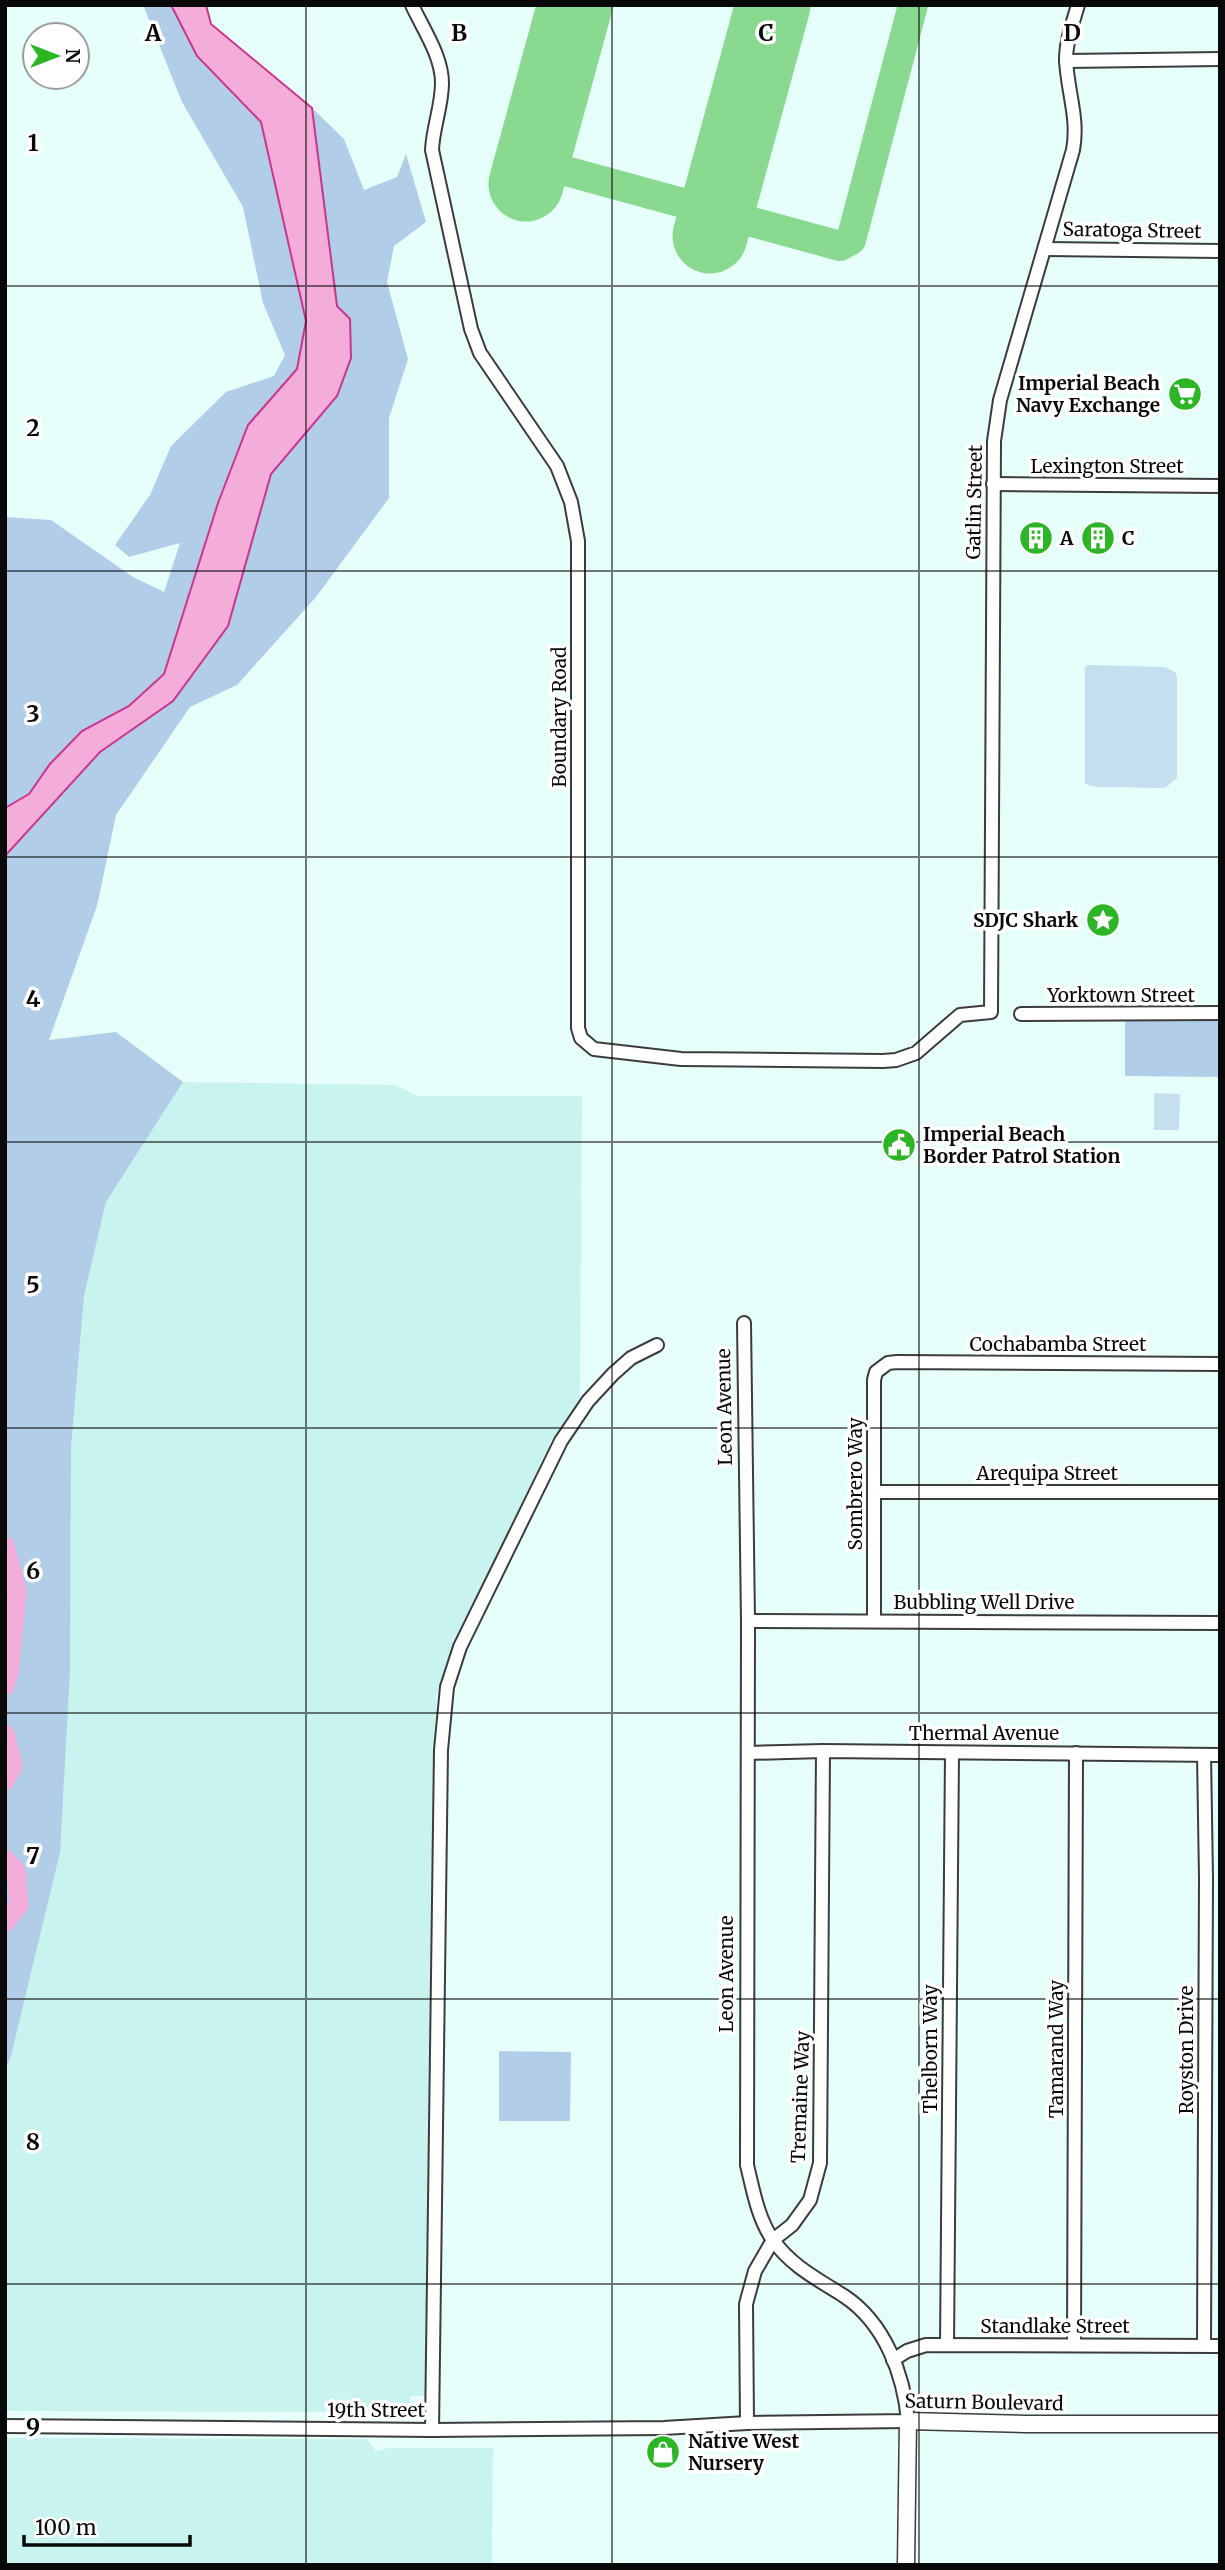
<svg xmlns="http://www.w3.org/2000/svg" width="1225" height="2570" font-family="Merriweather,serif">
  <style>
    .farmland { fill: #c8f3ef }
    .green { fill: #b2cde7 }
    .pitch { fill: #c4dfee }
    .water { fill: #f4add9; stroke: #c9368e; stroke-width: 2 }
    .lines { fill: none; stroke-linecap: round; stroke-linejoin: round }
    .river { stroke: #f4add9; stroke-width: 19 }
    .taxiway { stroke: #89da90; stroke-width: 30 }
    .runway { stroke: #89da90; stroke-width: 75 }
    .minor-casing { stroke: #3c3c3c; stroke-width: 16 }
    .tertiary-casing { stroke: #3c3c3c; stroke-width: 19 }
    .minor { stroke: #fff; stroke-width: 12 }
    .tertiary { stroke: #fff; stroke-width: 16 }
    .grid { fill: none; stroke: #090909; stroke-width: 2; stroke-opacity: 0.55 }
    .labels { text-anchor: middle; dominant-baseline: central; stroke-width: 7; stroke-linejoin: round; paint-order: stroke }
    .street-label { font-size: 19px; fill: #090909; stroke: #fff }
    .poi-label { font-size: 19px; font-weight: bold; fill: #090909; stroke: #fff; text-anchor: start }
    .grid-label { font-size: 23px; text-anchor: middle; font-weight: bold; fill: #090909; stroke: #fff; stroke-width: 7; stroke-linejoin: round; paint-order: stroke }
  </style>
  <rect width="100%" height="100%" fill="#e6fffa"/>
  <g class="farmland">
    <path d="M 183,1082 L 395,1085 L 418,1096 L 582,1096 L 580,1398 L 551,1441 L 451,1650 L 437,1695 L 434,1736 L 425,2396 L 410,2396 L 411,2410 L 374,2412 L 5,2411 L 5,2067 L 10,2060 L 70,1671 L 71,1448 L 84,1296 L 106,1202 Z"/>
    <path d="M 5,2438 L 367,2439 L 376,2451 L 389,2448 L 493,2448 L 492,2565 L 5,2565 Z"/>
  </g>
  <g class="green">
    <path d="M 143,5 L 171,5 L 197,56 L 261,122 L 306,321 L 297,370 L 248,426 L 218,503 L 164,674 L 129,706 L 82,731 L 50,764 L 29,794 L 5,808 L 5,517 L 51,520 L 133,577 L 164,592 L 180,543 L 129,557 L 115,545 L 150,495 L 171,446 L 226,392 L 274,376 L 285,355 L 263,303 L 243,207 L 182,102 Z"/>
    <path d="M 312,108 L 344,139 L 364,190 L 397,177 L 406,154 L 426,222 L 394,246 L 387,282 L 408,359 L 389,418 L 389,498 L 316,597 L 237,685 L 190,707 L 116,815 L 97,906 L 49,1040 L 116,1032 L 183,1082 L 106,1202 L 84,1296 L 71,1448 L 70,1671 L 60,1852 L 10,2060 L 5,2067 L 5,856 L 100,752 L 173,701 L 227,626 L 271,474 L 337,396 L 351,358 L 337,306 Z"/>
    <path d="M 1125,1019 L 1220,1019 L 1220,1077 L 1125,1076 Z"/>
    <path d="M 499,2051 L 571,2052 L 570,2121 L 499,2121 Z"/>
  </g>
  <g class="pitch">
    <path d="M 1089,665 L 1165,667 L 1175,672 L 1177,677 L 1177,778 L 1165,788 L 1097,787 L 1085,784 L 1085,667 Z"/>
    <path d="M 1154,1093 L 1180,1094 L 1179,1130 L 1154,1130 Z"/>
  </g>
  <path class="water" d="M 171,5 L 206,5 L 211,24 L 312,108 L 337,306 L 350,319 L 351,358 L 337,396 L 271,474 L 228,626 L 173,701 L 100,752 L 5,856 L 5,808 L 29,794 L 50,764 L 82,731 L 129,706 L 164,674 L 218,503 L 248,425 L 297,369 L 306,321 L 261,122 L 197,56 Z"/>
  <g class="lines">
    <g class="river">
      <path d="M 5,1546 L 17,1592 L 9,1674 L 5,1686"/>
      <path d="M 5,1734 L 13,1765 L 5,1781"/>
      <path d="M 5,1859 L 16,1871 L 19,1905 L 5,1923"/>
    </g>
    <path class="taxiway" d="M 533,162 L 840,246 L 851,240 L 913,5"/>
    <g class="runway">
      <path d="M 526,184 L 575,5"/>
      <path d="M 710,236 L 773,5"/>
    </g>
    <g class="minor-casing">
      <g id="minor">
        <path d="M 412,5 C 423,29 442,56 442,83 C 442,106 433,127 432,150 L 471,329 L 480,353 L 557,466 L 571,502 L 578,541 L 578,1028 L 581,1038 L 594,1049 L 681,1059 L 883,1061 L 896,1060 L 916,1053 L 960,1015 L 991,1012 L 994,441 L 1000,400 L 1073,150 C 1079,118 1067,90 1066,59 C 1066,41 1073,22 1078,5"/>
        <path d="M 1066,61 L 1220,59"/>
        <path d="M 1045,249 L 1220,251"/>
        <path d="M 993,484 L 1220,486"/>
        <path d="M 1021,1014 L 1220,1013"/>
        <path d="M 875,1492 L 1220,1492"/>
        <path d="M 748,1621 L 1220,1623"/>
        <path d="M 874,1621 L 874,1380 L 876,1372 L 888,1363 L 897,1362 L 1220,1364"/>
        <path d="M 748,1753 L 823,1751 L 1220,1755"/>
        <path d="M 1204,1755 L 1206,1878 L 1204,2345"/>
        <path d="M 1074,2344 L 1076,1753"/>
        <path d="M 947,2345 L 952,1753"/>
        <path d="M 893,2360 L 907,2351 L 926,2345 L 1220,2346"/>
        <path d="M 747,2423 L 746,2304 L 755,2271 L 773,2240 L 792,2225 L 810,2200 L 820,2163 L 823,1751"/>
        <path d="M 5,2426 L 432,2430 L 664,2428 L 747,2423 L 908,2421 C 904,2375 885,2323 844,2296 C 819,2280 791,2266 773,2240 C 758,2219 753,2190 747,2165 L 748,1621 L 744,1323"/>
        <path d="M 432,2430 L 441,1750 L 447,1687 L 460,1647 L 561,1441 L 588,1401 L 613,1374 L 631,1358 L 657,1345"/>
      </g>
    </g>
    <g class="tertiary-casing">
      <path id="tertiary" d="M 906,2565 L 908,2421 L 1026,2424 L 1220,2424"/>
    </g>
    <use href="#minor" class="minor"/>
    <use href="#tertiary" class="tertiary"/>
  </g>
  <path class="grid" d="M 306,5 L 306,2565M 612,5 L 612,2565M 919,5 L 919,2565M 5,286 L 1220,286M 5,571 L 1220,571M 5,857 L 1220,857M 5,1142 L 1220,1142M 5,1428 L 1220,1428M 5,1713 L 1220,1713M 5,1999 L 1220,1999M 5,2284 L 1220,2284"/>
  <defs>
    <g id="supermarket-disc" transform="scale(1.75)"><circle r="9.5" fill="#2cb526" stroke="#fff"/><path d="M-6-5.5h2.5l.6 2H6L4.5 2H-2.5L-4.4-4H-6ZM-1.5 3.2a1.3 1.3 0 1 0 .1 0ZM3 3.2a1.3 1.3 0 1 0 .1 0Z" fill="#fff"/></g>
    <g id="building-disc" transform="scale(1.75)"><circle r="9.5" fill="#2cb526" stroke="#fff"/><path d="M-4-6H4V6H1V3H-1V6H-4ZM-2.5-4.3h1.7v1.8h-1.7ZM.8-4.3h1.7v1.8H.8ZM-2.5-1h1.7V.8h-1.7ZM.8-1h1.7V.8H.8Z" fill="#fff"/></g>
    <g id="sight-disc" transform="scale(1.75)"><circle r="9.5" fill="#2cb526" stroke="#fff"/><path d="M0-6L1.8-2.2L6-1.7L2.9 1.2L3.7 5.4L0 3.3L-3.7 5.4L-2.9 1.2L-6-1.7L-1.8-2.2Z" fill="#fff"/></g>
    <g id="civic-disc" transform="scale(1.75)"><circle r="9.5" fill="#2cb526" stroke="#fff"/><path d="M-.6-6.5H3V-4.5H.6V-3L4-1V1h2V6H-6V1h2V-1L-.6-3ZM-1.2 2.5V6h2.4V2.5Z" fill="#fff"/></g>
    <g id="shop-disc" transform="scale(1.75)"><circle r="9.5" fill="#2cb526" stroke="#fff"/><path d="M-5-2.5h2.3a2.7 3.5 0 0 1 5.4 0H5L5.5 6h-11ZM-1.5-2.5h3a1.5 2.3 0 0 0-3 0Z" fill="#fff"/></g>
  </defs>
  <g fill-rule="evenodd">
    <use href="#supermarket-disc" x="1185" y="394"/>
    <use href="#building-disc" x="1036" y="538"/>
    <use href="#building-disc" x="1098" y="538"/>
    <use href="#sight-disc" x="1103" y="920"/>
    <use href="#civic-disc" x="899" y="1145"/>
    <use href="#shop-disc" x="663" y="2452"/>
  </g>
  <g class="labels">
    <g class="street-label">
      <text transform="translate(1132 230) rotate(1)">Saratoga Street</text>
      <text x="1107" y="466">Lexington Street</text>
      <text transform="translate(974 502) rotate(-89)">Gatlin Street</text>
      <text transform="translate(559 717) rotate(-90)">Boundary Road</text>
      <text x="1121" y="995">Yorktown Street</text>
      <text x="1058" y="1344">Cochabamba Street</text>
      <text transform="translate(724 1407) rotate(-91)">Leon Avenue</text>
      <text x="1047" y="1473">Arequipa Street</text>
      <text transform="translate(855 1484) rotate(-90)">Sombrero Way</text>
      <text x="984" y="1602">Bubbling Well Drive</text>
      <text x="984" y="1733">Thermal Avenue</text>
      <text transform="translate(726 1974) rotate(-90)">Leon Avenue</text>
      <text transform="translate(930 2049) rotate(-90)">Thelborn Way</text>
      <text transform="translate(1056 2049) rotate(-90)">Tamarand Way</text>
      <text transform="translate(1186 2050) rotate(-90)">Royston Drive</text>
      <text transform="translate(800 2097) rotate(-88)">Tremaine Way</text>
      <text x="1055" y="2326">Standlake Street</text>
      <text transform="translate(984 2402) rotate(1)">Saturn Boulevard</text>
      <text x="376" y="2410">19th Street</text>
    </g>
    <g class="poi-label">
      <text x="1160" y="383" text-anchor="end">Imperial Beach<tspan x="1160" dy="22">Navy Exchange</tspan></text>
      <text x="1060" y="538">A</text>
      <text x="1122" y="538">C</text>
      <text x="1078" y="920" text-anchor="end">SDJC Shark</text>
      <text x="923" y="1134">Imperial Beach<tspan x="923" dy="22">Border Patrol Station</tspan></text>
      <text x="688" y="2441">Native West<tspan x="688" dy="22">Nursery</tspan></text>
    </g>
  </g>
  <g class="grid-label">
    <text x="153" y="41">A</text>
    <text x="459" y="41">B</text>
    <text x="766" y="41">C</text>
    <text x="1072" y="41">D</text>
    <text x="33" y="151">1</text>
    <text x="33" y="436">2</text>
    <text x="33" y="722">3</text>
    <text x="33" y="1007">4</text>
    <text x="33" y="1293">5</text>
    <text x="33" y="1579">6</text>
    <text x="33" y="1864">7</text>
    <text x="33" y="2150">8</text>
    <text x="33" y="2435">9</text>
  </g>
  <rect width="1225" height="2570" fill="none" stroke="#090909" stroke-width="14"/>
  <g transform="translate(56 56) rotate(90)"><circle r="33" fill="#ffffff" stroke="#9d9d9d" stroke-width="2"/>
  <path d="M0-5L12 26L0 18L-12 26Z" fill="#2cb526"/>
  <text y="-10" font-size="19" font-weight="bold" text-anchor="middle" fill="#090909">N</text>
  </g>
  <path d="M24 2535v10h166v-10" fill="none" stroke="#090909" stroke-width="3.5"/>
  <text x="35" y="2535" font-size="21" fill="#090909" stroke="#ffffff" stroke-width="5" paint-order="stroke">100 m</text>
</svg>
